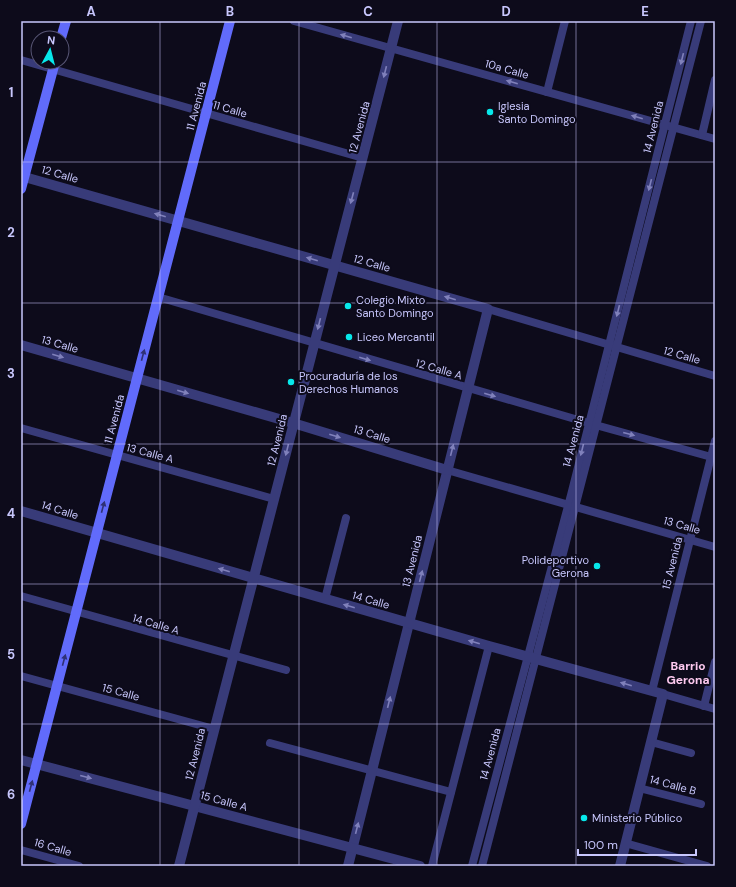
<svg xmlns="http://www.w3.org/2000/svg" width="736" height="887" font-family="'DM Sans',sans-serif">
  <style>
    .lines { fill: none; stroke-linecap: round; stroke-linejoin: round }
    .minor { stroke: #383b79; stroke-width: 8 }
    .tertiary { stroke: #383b79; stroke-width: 10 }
    .secondary { stroke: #616bfb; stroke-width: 10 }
    .oneway { fill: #8081bb }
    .oneway2 { fill: #2f3175 }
    .grid { fill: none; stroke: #c8c7fd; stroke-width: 1; stroke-opacity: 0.55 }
    .poi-dot { fill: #07e8ea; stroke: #0d0b1b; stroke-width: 1.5 }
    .labels { text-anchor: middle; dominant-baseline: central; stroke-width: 4; stroke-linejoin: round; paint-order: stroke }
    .street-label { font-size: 11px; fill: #c8c7fd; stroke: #0d0b1b }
    .poi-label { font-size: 11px; fill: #c8c7fd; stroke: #0d0b1b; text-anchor: start }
    .neighbourhood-label { font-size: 12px; font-weight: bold; fill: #fdc9ef; stroke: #0d0b1b }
    .neatline { fill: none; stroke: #c8c7fd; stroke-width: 1.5 }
    .grid-label { font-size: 13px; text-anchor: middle; font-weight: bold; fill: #c8c7fd }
  </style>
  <rect width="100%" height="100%" fill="#0d0b1b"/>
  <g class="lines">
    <g class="minor">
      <path d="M 294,21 L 715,139"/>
      <path d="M 21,60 L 363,158"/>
      <path d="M 547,92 L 565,21"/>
      <path d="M 702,135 L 715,80"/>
      <path d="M 158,297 L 592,424 L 715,458"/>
      <path d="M 488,309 L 715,376"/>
      <path d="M 21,428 L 274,499"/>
      <path d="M 447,470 L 715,547"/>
      <path d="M 21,596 L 286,670"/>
      <path d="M 325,599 L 346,518"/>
      <path d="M 21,676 L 214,729"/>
      <path d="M 652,691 L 715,441"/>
      <path d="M 663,694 L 715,709"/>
      <path d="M 704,706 L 715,662"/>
      <path d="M 651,742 L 691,753"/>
      <path d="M 270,743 L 451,792"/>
      <path d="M 639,788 L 701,804"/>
      <path d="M 625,843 L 707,866"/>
      <path d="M 21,850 L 79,866"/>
      <path d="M 432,866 L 489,646"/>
      <path d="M 472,866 L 571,495 L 691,21"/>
      <path d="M 482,866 L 701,21"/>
    </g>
    <g class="tertiary">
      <path d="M 21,176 L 488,309 L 348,866"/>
      <path d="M 21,345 L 293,423 L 447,470"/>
      <path d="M 21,511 L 489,646 L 663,694 L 620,866"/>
      <path d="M 21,760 L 420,866"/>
      <path d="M 179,866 L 398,21"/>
    </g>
    <g class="secondary">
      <path d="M 61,38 L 66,21"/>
      <path d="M 21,189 L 55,62"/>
      <path d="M 21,824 L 230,21"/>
    </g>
  </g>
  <defs><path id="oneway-solid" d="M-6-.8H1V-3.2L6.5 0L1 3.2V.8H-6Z"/></defs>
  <g class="oneway">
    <use href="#oneway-solid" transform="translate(346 36) rotate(-164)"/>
    <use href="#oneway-solid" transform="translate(682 59) rotate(104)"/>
    <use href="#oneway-solid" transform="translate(385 72) rotate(104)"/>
    <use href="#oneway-solid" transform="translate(512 82) rotate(-164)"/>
    <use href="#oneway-solid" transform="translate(637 117) rotate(-164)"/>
    <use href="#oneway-solid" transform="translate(650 185) rotate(104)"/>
    <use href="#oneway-solid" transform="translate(352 198) rotate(105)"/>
    <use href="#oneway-solid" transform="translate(160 215) rotate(-164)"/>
    <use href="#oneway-solid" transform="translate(312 259) rotate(-164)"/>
    <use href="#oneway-solid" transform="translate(450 298) rotate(-164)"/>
    <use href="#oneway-solid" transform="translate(618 311) rotate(104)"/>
    <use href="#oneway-solid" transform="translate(319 324) rotate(104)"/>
    <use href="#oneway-solid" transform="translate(58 356) rotate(16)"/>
    <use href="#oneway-solid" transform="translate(365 359) rotate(16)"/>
    <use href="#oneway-solid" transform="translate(183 392) rotate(16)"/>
    <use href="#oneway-solid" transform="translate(490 395) rotate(16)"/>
    <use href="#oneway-solid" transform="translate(629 434) rotate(15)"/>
    <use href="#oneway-solid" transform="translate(335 436) rotate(17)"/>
    <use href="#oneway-solid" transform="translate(287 450) rotate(104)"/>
    <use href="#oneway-solid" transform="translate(452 450) rotate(-76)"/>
    <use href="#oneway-solid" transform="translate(582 450) rotate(104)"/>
    <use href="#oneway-solid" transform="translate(224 570) rotate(-164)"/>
    <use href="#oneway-solid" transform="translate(421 576) rotate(-76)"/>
    <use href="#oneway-solid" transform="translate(349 606) rotate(-164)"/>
    <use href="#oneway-solid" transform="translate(474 642) rotate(-164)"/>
    <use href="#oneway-solid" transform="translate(626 684) rotate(-164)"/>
    <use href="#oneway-solid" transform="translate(389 702) rotate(-76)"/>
    <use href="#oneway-solid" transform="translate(86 777) rotate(15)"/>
    <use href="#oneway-solid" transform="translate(357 828) rotate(-76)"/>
  </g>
  <g class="oneway2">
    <use href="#oneway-solid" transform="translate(143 355) rotate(-75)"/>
    <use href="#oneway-solid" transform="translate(103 507) rotate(-75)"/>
    <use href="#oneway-solid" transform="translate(64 660) rotate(-75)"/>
    <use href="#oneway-solid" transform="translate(31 786) rotate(-75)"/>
  </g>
  <path class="grid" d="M 160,21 L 160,866M 299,21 L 299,866M 437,21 L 437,866M 576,21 L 576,866M 21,162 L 715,162M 21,303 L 715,303M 21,444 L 715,444M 21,584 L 715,584M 21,724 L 715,724"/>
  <g class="poi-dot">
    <circle cx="490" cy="112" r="4"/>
    <circle cx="348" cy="306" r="4"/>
    <circle cx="349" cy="337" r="4"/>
    <circle cx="291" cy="382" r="4"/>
    <circle cx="597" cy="566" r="4"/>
    <circle cx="584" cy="818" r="4"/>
  </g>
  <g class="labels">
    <g class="street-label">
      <text transform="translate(507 69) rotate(16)">10a Calle</text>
      <text transform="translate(196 106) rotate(-75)">11 Avenida</text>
      <text transform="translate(230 109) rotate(16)">11 Calle</text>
      <text transform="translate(359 127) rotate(-75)">12 Avenida</text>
      <text transform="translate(653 127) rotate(-76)">14 Avenida</text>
      <text transform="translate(60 174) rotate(16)">12 Calle</text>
      <text transform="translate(372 263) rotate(16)">12 Calle</text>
      <text transform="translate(60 344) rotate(16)">13 Calle</text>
      <text transform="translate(682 355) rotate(16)">12 Calle</text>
      <text transform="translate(439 369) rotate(16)">12 Calle A</text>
      <text transform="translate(114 419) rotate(-75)">11 Avenida</text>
      <text transform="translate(372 434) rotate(17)">13 Calle</text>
      <text transform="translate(277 440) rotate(-76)">12 Avenida</text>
      <text transform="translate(573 441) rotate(-75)">14 Avenida</text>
      <text transform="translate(150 453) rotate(15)">13 Calle A</text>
      <text transform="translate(60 510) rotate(17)">14 Calle</text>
      <text transform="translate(682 525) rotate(16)">13 Calle</text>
      <text transform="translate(412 561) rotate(-76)">13 Avenida</text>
      <text transform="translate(672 563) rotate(-76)">15 Avenida</text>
      <text transform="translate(371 600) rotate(16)">14 Calle</text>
      <text transform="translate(156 624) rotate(16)">14 Calle A</text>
      <text transform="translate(121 692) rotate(15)">15 Calle</text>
      <text transform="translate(195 754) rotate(-76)">12 Avenida</text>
      <text transform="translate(490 754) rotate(-75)">14 Avenida</text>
      <text transform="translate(673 785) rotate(15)">14 Calle B</text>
      <text transform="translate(224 801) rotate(15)">15 Calle A</text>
      <text transform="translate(53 847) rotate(16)">16 Calle</text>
    </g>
    <g class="poi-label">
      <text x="498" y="106">Iglesia<tspan x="498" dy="13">Santo Domingo</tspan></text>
      <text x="356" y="300">Colegio Mixto<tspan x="356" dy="13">Santo Domingo</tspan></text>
      <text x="357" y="337">Liceo Mercantil</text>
      <text x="299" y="376">Procuraduría de los<tspan x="299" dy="13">Derechos Humanos</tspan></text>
      <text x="589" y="560" text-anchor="end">Polideportivo<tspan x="589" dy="13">Gerona</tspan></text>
      <text x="592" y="818">Ministerio Público</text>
    </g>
    <g class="neighbourhood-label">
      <text x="688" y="666">Barrio<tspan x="688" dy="14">Gerona</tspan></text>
    </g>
  </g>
  <rect width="736" height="887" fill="none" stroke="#0d0b1b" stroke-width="44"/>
  <g transform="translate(50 50) rotate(7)"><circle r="19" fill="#0d0b1b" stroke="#585675"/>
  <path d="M0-3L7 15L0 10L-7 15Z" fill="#07e8ea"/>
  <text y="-6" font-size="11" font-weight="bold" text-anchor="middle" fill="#c8c7fd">N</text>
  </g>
  <path d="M578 849v6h118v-6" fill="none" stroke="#c8c7fd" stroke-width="2"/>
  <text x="584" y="849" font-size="12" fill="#c8c7fd" stroke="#0d0b1b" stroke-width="3" paint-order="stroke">100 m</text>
  <rect x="22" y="22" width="692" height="843" class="neatline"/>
  <g class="grid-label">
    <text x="91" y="16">A</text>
    <text x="230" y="16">B</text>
    <text x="368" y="16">C</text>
    <text x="506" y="16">D</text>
    <text x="645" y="16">E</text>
    <text x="11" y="97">1</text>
    <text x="11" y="237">2</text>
    <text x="11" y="378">3</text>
    <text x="11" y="518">4</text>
    <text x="11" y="659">5</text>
    <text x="11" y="799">6</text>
  </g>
</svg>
